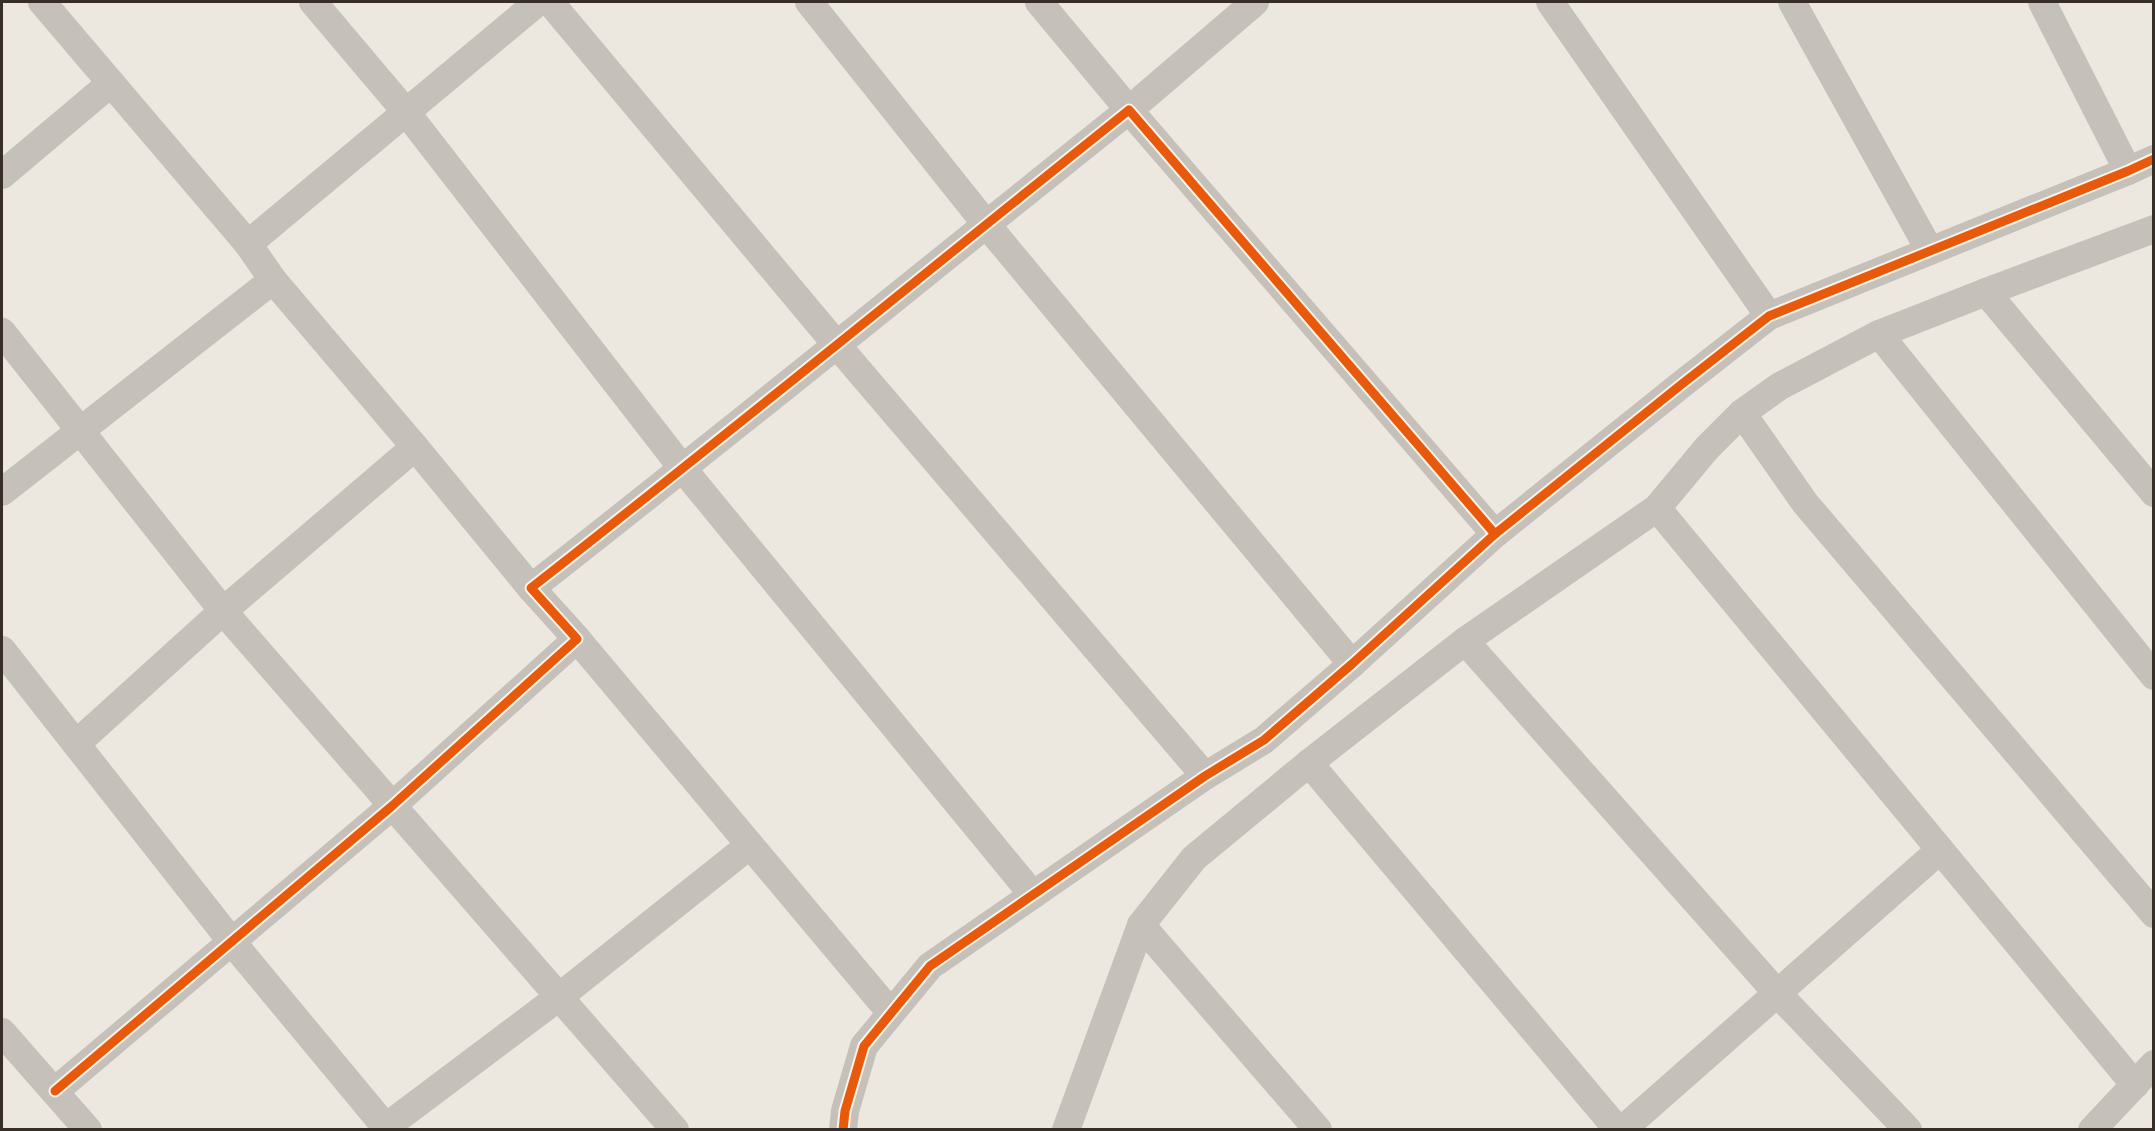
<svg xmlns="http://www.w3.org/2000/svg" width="2155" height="1131" font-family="'Roboto Condensed',sans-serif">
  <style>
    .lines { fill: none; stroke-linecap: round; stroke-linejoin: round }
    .street { stroke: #c5c0b9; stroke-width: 28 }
    .cycleway-casing { stroke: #faf3e7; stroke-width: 13 }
    .cycleway { stroke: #e8590c; stroke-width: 9 }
  </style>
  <rect width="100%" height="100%" fill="#ece8e0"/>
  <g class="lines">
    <g class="street">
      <path d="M 42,2 L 248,244"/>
      <path d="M 313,2 L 406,112 L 683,469 L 1033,895"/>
      <path d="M 550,2 L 836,344 L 1205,776"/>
      <path d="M 809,2 L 986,224 L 1352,664"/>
      <path d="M 1039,2 L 1129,110 L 1255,2"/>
      <path d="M 1550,2 L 1769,316"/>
      <path d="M 1792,2 L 1930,251"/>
      <path d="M 2042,2 L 2128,171"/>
      <path d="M 2,175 L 111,83"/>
      <path d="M 273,280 L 415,447 L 531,588"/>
      <path d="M 1986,292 L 2154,493"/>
      <path d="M 2,332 L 223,611 L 675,1130"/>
      <path d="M 1879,334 L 2154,676"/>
      <path d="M 1742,413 L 1805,503 L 2154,914"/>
      <path d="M 2,492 L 273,280 L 248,244 L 538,2"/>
      <path d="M 1657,508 L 2135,1085"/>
      <path d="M 577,639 L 891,1013"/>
      <path d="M 1465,641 L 1777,993 L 1908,1130"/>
      <path d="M 2,650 L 232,942 L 388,1130"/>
      <path d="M 76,744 L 223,611 L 415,447"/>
      <path d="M 1309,763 L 1618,1130"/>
      <path d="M 1141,925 L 1318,1130"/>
      <path d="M 2,1032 L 88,1130"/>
      <path d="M 55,1091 L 392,806 L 577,639 L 531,588 C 732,431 930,269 1129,110 L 1495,534"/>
      <path d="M 386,1127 L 559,997 L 750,845"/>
      <path d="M 843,1130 L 845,1111 L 864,1046 L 930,966 L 1205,776 L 1264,740 L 1352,664 L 1495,534 L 1682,384 L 1769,316 L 2128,171 L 2154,159"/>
      <path d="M 1066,1130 L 1141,925 L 1194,858 L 1309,763 L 1465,641 L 1657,508 L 1707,448 L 1742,413 L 1780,386 L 1879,334 L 1986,292 L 2154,229"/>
      <path d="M 1622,1130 L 1940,850"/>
      <path d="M 2092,1130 L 2154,1064"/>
    </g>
    <g class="cycleway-casing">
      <g id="cycleway">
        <path d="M 55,1091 L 392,806 L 577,639 L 531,588 C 732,431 930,269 1129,110 L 1495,534"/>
        <path d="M 843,1130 L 845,1111 L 864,1046 L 930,966 L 1205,776 L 1264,740 L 1352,664 L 1495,534 L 1682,384 L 1769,316 L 2128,171 L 2154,159"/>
      </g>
    </g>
    <use href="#cycleway" class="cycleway"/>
  </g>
  <rect width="2155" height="1131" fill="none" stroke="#362e27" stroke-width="6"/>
</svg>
